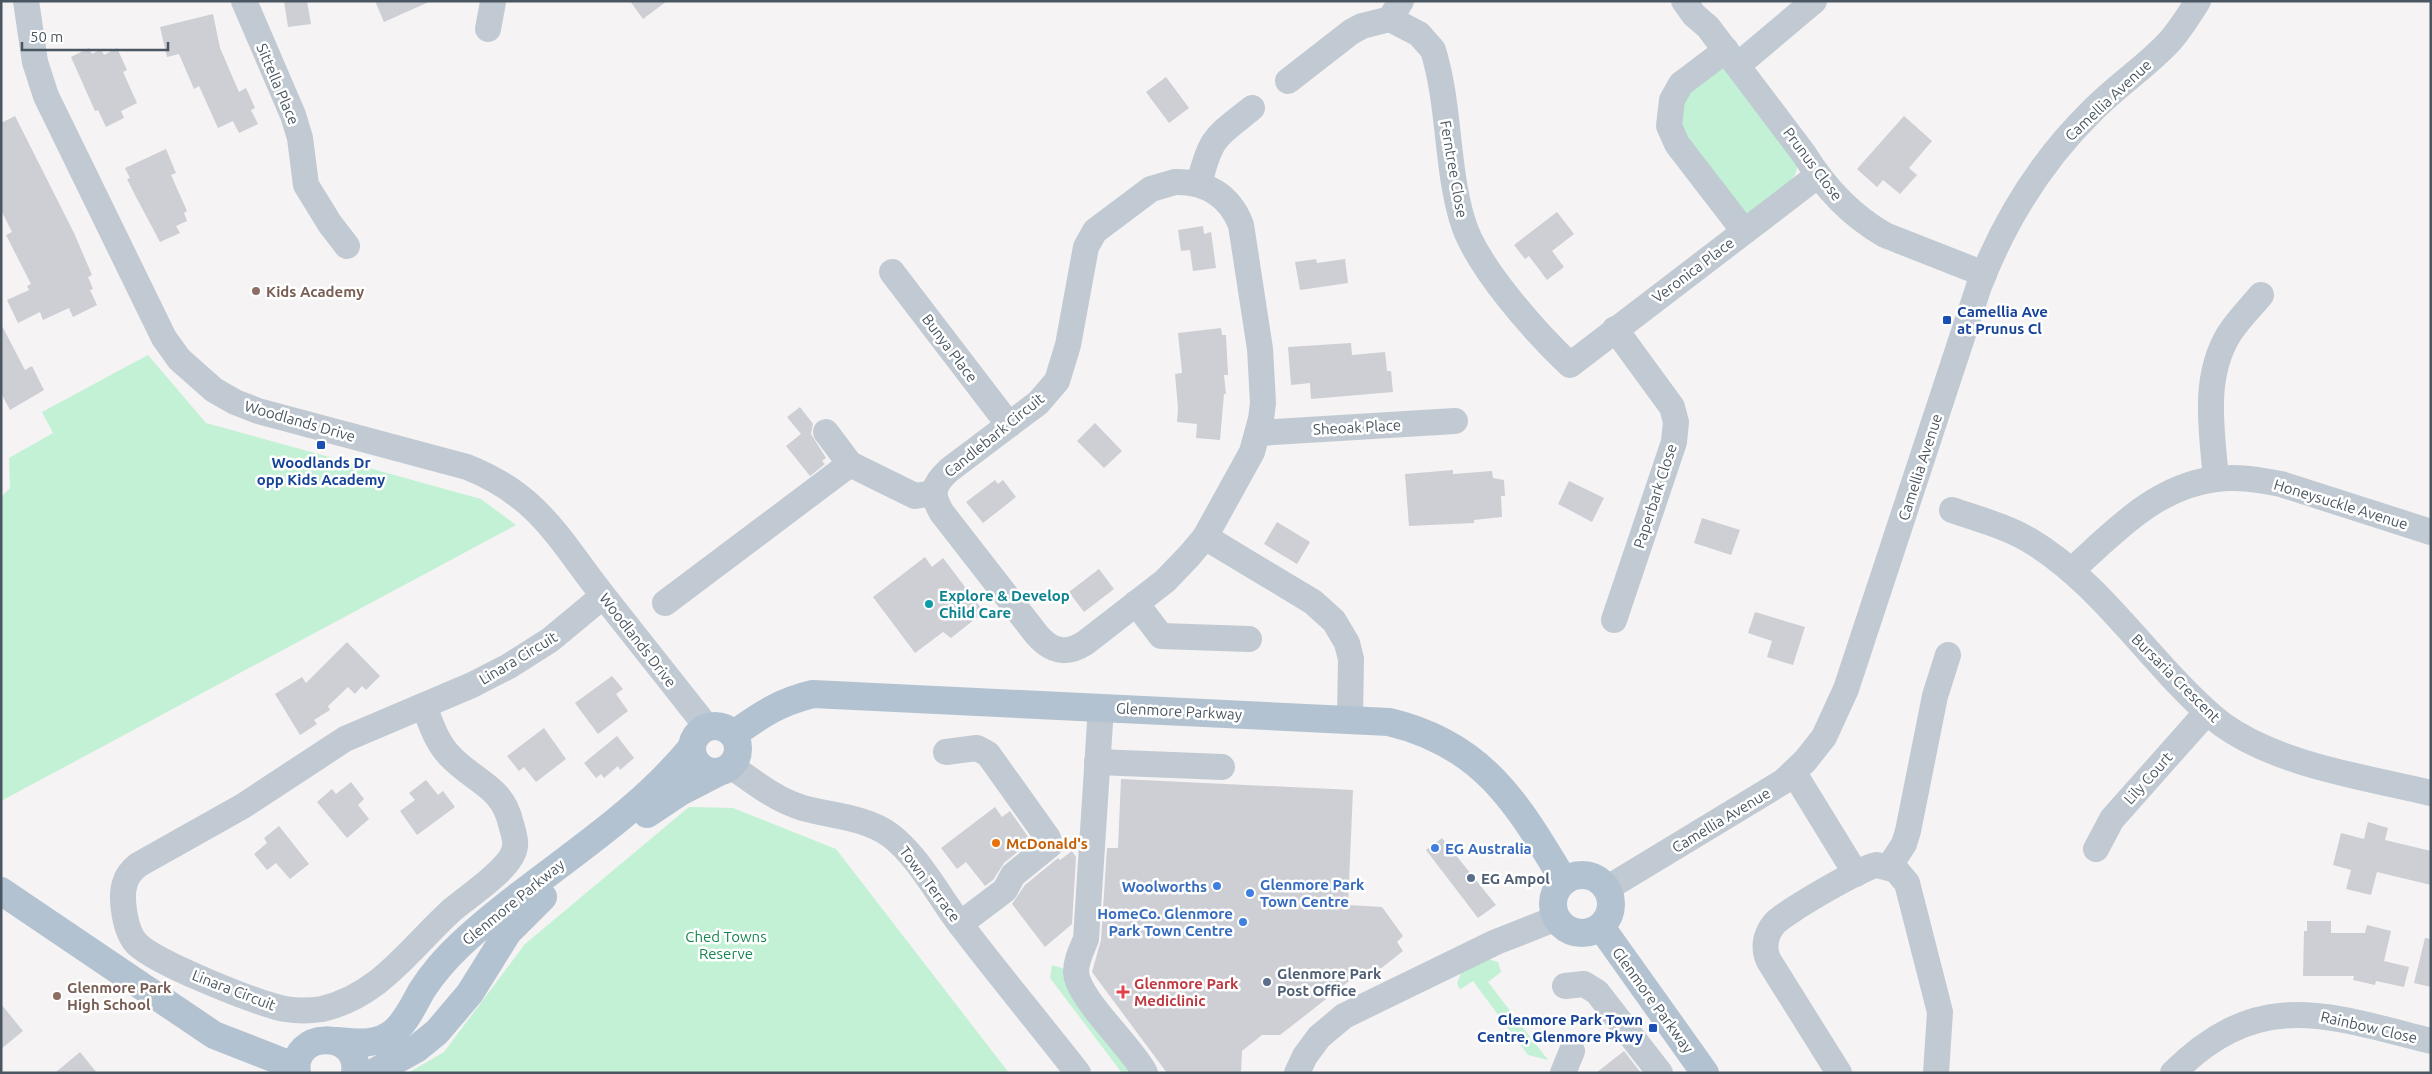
<svg xmlns="http://www.w3.org/2000/svg" width="2432" height="1074" font-family="Ubuntu,sans-serif">
  <style>
    .green { fill: #c3f1d5 }
    .building { fill: #cdcfd5 }
    .lines { fill: none; stroke-linecap: round; stroke-linejoin: round }
    .minor { stroke: #c1cad2; stroke-width: 26 }
    .major { stroke: #b3c2d1; stroke-width: 28 }
    .education-dot { fill: #8d6e63; stroke: #fff; stroke-width: 2 }
    .transit-dot { fill: #1a4fb4; stroke: #fff; stroke-width: 2 }
    .culture-dot { fill: #0f9aa8; stroke: #fff; stroke-width: 2 }
    .food-dot { fill: #e8710a; stroke: #fff; stroke-width: 2 }
    .shop-dot { fill: #3f7fe0; stroke: #fff; stroke-width: 2 }
    .service-dot { fill: #5c6f8a; stroke: #fff; stroke-width: 2 }
    .health-dot { fill: #e0444e; stroke: #fff; stroke-width: 2 }
    .labels { text-anchor: middle; dominant-baseline: central; stroke-width: 5; stroke-linejoin: round; paint-order: stroke }
    .street-label { font-size: 15px; fill: #4a5661; stroke: #fff }
    .education-label { font-size: 15px; font-weight: bold; fill: #785e54; stroke: #fff; text-anchor: start }
    .transit-label { font-size: 15px; font-weight: bold; fill: #164399; stroke: #fff; text-anchor: start }
    .culture-label { font-size: 15px; font-weight: bold; fill: #0d838f; stroke: #fff; text-anchor: start }
    .food-label { font-size: 15px; font-weight: bold; fill: #c56008; stroke: #fff; text-anchor: start }
    .shop-label { font-size: 15px; font-weight: bold; fill: #366cbe; stroke: #fff; text-anchor: start }
    .service-label { font-size: 15px; font-weight: bold; fill: #4e5e75; stroke: #fff; text-anchor: start }
    .park-label { font-size: 15px; fill: #17864f; stroke: #fff }
    .health-label { font-size: 15px; font-weight: bold; fill: #be3a42; stroke: #fff; text-anchor: start }
  </style>
  <rect width="100%" height="100%" fill="#f5f3f3"/>
  <g class="green">
    <path d="M 1724,60 L 1798,165 L 1795,175 L 1791,181 L 1743,218 L 1686,143 L 1677,106 Z"/>
    <path d="M 148,355 L 206,423 L 481,499 L 516,525 L 1,801 L 1,497 L 10,488 L 9,458 L 53,433 L 42,412 Z"/>
    <path d="M 689,807 L 733,808 L 836,849 L 1009,1073 L 408,1073 L 444,1052 L 525,944 Z"/>
    <path d="M 1488,959 L 1498,962 L 1501,972 L 1488,982 L 1548,1060 L 1528,1055 L 1473,981 L 1461,989 L 1459,988 L 1457,983 L 1461,973 Z"/>
    <path d="M 1052,965 L 1065,969 L 1133,1073 L 1122,1073 L 1050,978 Z"/>
  </g>
  <g class="building">
    <path d="M 284,1 L 307,1 L 311,24 L 288,27 Z"/>
    <path d="M 375,1 L 431,1 L 384,22 Z"/>
    <path d="M 630,1 L 667,1 L 643,19 Z"/>
    <path d="M 213,14 L 220,48 L 239,92 L 246,88 L 255,108 L 251,110 L 258,124 L 239,133 L 233,121 L 218,128 L 199,86 L 194,89 L 179,54 L 167,57 L 160,27 Z"/>
    <path d="M 89,48 L 92,54 L 101,49 L 104,55 L 117,48 L 127,70 L 123,72 L 137,103 L 121,111 L 124,118 L 106,127 L 98,110 L 95,111 L 71,57 Z"/>
    <path d="M 1166,77 L 1189,108 L 1169,123 L 1146,92 Z"/>
    <path d="M 15,116 L 74,233 L 92,275 L 88,277 L 93,289 L 90,290 L 97,305 L 73,317 L 69,308 L 43,320 L 40,312 L 18,323 L 7,300 L 29,290 L 27,286 L 31,284 L 6,235 L 12,232 L 1,210 L 1,123 Z"/>
    <path d="M 1904,116 L 1932,141 L 1909,168 L 1917,175 L 1900,194 L 1883,180 L 1877,187 L 1857,169 Z"/>
    <path d="M 166,149 L 176,173 L 171,175 L 187,211 L 184,213 L 187,221 L 176,226 L 180,233 L 160,242 L 135,195 L 127,179 L 130,178 L 125,168 Z"/>
    <path d="M 1557,212 L 1574,234 L 1552,251 L 1564,267 L 1547,280 L 1529,256 L 1525,259 L 1514,245 Z"/>
    <path d="M 1203,226 L 1204,234 L 1211,232 L 1216,268 L 1193,271 L 1190,250 L 1181,251 L 1178,230 Z"/>
    <path d="M 1316,259 L 1317,263 L 1345,259 L 1348,283 L 1300,290 L 1295,262 Z"/>
    <path d="M 1,324 L 25,370 L 32,366 L 44,390 L 10,410 L 1,393 Z"/>
    <path d="M 1221,328 L 1222,335 L 1226,335 L 1228,375 L 1224,375 L 1226,394 L 1224,394 L 1220,440 L 1196,438 L 1197,424 L 1177,422 L 1178,408 L 1175,374 L 1182,373 L 1178,333 Z"/>
    <path d="M 1351,343 L 1352,355 L 1385,352 L 1387,371 L 1391,371 L 1393,392 L 1311,399 L 1310,383 L 1291,385 L 1288,347 Z"/>
    <path d="M 800,407 L 813,424 L 811,434 L 826,458 L 822,461 L 825,464 L 810,476 L 786,446 L 801,434 L 787,417 Z"/>
    <path d="M 1095,423 L 1122,451 L 1104,468 L 1077,441 Z"/>
    <path d="M 1453,470 L 1453,474 L 1492,471 L 1493,478 L 1504,480 L 1505,496 L 1501,496 L 1502,517 L 1474,520 L 1474,523 L 1409,526 L 1405,474 Z"/>
    <path d="M 995,480 L 998,484 L 1003,480 L 1016,497 L 983,523 L 966,502 Z"/>
    <path d="M 1569,481 L 1604,498 L 1592,522 L 1558,504 Z"/>
    <path d="M 1702,518 L 1740,530 L 1731,555 L 1694,543 Z"/>
    <path d="M 1277,522 L 1310,542 L 1297,564 L 1264,544 Z"/>
    <path d="M 925,557 L 932,567 L 943,558 L 984,612 L 951,638 L 943,632 L 915,653 L 873,597 Z"/>
    <path d="M 1099,569 L 1114,589 L 1084,612 L 1069,592 Z"/>
    <path d="M 1755,612 L 1805,627 L 1793,665 L 1767,657 L 1772,641 L 1748,633 Z"/>
    <path d="M 347,642 L 380,676 L 366,690 L 362,686 L 355,694 L 348,687 L 328,706 L 330,710 L 314,720 L 317,724 L 300,735 L 275,694 L 302,677 L 306,683 Z"/>
    <path d="M 612,676 L 623,689 L 616,694 L 628,711 L 598,734 L 575,703 Z"/>
    <path d="M 544,728 L 566,759 L 536,782 L 524,767 L 519,771 L 507,756 Z"/>
    <path d="M 617,736 L 634,758 L 620,770 L 618,766 L 604,778 L 601,774 L 596,778 L 584,763 Z"/>
    <path d="M 1121,779 L 1353,790 L 1348,905 L 1382,907 L 1403,936 L 1397,942 L 1403,951 L 1374,974 L 1362,971 L 1280,1035 L 1262,1035 L 1242,1051 L 1241,1073 L 1167,1073 L 1092,972 L 1101,940 L 1107,848 L 1118,848 Z"/>
    <path d="M 426,780 L 438,795 L 443,791 L 455,807 L 417,835 L 400,811 L 415,800 L 409,793 Z"/>
    <path d="M 351,782 L 364,799 L 358,805 L 369,819 L 347,838 L 317,802 L 332,789 L 336,794 Z"/>
    <path d="M 995,807 L 1002,817 L 1010,811 L 1031,841 L 1004,863 L 993,880 L 985,886 L 966,862 L 957,869 L 941,848 Z"/>
    <path d="M 2368,822 L 2388,828 L 2385,840 L 2431,851 L 2431,885 L 2377,872 L 2371,895 L 2346,889 L 2351,870 L 2333,865 L 2341,833 L 2364,839 Z"/>
    <path d="M 279,826 L 309,864 L 290,879 L 276,863 L 267,870 L 254,854 L 267,843 L 264,838 Z"/>
    <path d="M 1442,838 L 1496,905 L 1478,918 L 1426,850 Z"/>
    <path d="M 1072,851 L 1076,857 L 1072,924 L 1045,947 L 1012,904 L 1025,885 L 1058,858 L 1060,860 Z"/>
    <path d="M 2307,921 L 2331,921 L 2331,933 L 2365,933 L 2367,925 L 2391,931 L 2384,961 L 2409,967 L 2404,987 L 2376,981 L 2375,985 L 2353,980 L 2354,976 L 2303,976 L 2304,931 L 2307,931 Z"/>
    <path d="M 2425,938 L 2431,939 L 2431,987 L 2414,983 Z"/>
    <path d="M 1,1004 L 23,1031 L 1,1049 Z"/>
    <path d="M 1624,1051 L 1641,1073 L 1596,1073 Z"/>
    <path d="M 80,1052 L 97,1073 L 55,1073 Z"/>
  </g>
  <g class="lines">
    <g class="minor">
      <path d="M 26,1 L 35,62 L 46,96 L 164,338 L 179,359 L 214,390 L 235,402 L 258,411 L 467,467 C 540,496 559,540 605,598 C 639,641 673,684 707,727"/>
      <path d="M 244,1 L 293,115 L 300,138 L 306,185 L 330,224 L 347,246"/>
      <path d="M 1684,1 L 1694,15 L 1708,27 L 1804,154 C 1825,188 1850,215 1885,235 L 1984,274"/>
      <path d="M 1390,19 L 1419,34 L 1433,50 C 1450,105 1446,165 1462,219 C 1474,264 1536,333 1570,365 L 1817,176"/>
      <path d="M 488,29 L 493,2"/>
      <path d="M 1726,50 L 1681,84 L 1672,100 L 1669,126 L 1677,144 L 1744,231"/>
      <path d="M 1738,65 L 1814,1"/>
      <path d="M 1288,81 L 1351,32 L 1362,26 L 1390,19 L 1401,1"/>
      <path d="M 1175,182 C 1206,181 1230,196 1241,225 L 1260,349 L 1263,403 L 1261,419 L 1252,452 L 1205,537 L 1189,556 L 1165,581 L 1085,643 C 1066,655 1052,652 1037,635 L 942,513 C 930,493 933,485 949,470 L 1038,403 L 1057,381 L 1068,345 L 1086,247 L 1095,231 L 1151,189 Z"/>
      <path d="M 1199,184 C 1211,136 1215,138 1252,108"/>
      <path d="M 892,272 L 1009,425"/>
      <path d="M 826,432 L 850,464"/>
      <path d="M 1258,433 L 1455,421"/>
      <path d="M 2216,479 C 2212,431 2202,378 2229,334 C 2238,320 2250,308 2261,295"/>
      <path d="M 1952,510 C 1978,519 2005,526 2029,540 C 2084,572 2128,630 2171,676 C 2187,693 2204,711 2223,725 C 2279,765 2364,777 2431,793"/>
      <path d="M 1205,537 L 1313,602 L 1334,621 L 1347,643 L 1351,659 L 1350,718"/>
      <path d="M 2072,570 C 2114,532 2156,486 2216,479 C 2238,476 2260,480 2281,484 L 2431,532"/>
      <path d="M 665,603 L 850,464 L 915,496 L 934,493"/>
      <path d="M 1136,603 L 1161,636 L 1249,639"/>
      <path d="M 1614,620 L 1674,442 L 1676,422 L 1672,407 L 1615,329"/>
      <path d="M 424,706 C 431,724 437,743 450,756 C 474,782 503,786 511,824 C 513,831 516,839 515,846 C 514,867 468,896 452,910 C 411,947 380,996 322,1009 C 310,1011 297,1011 285,1009 C 256,1003 156,963 137,944 C 125,932 120,898 125,883 C 127,875 132,870 138,865 L 243,806 L 345,739 L 472,685 L 509,666 L 550,640 L 603,596"/>
      <path d="M 1101,707 L 1086,939 C 1082,949 1076,960 1076,972 C 1077,998 1132,1047 1145,1073"/>
      <path d="M 946,752 L 977,748 L 988,754 L 1048,838 L 1050,845 L 1013,875 L 1005,890 L 960,924"/>
      <path d="M 1097,762 L 1222,767"/>
      <path d="M 731,766 C 754,782 776,800 803,808 C 832,816 865,817 890,835 C 917,855 939,896 960,924 C 998,974 1039,1023 1078,1073"/>
      <path d="M 1794,773 L 1856,874"/>
      <path d="M 2096,849 L 2112,819 L 2207,712"/>
      <path d="M 1889,867 L 1904,844 L 1908,831 L 1935,696 L 1948,655"/>
      <path d="M 1606,889 L 1784,781 L 1805,761 L 1824,737 L 1846,689 L 1979,286 C 2005,219 2041,161 2092,111 C 2116,86 2146,67 2169,42 C 2180,30 2189,15 2198,1"/>
      <path d="M 1565,986 L 1584,984 L 1597,992 L 1660,1073"/>
      <path d="M 1297,1073 L 1305,1056 L 1319,1037 L 1344,1016 L 1496,942 L 1557,918"/>
      <path d="M 1563,1073 L 1572,1051"/>
      <path d="M 1839,1073 L 1769,961 C 1763,949 1765,935 1774,924 C 1783,913 1864,866 1877,865 L 1896,870 L 1907,883 L 1940,1012 L 1936,1073"/>
      <path d="M 2173,1073 C 2259,987 2327,1015 2431,1041"/>
    </g>
    <g class="major">
      <circle cx="715" cy="749" r="23"/>
      <path d="M 734,734 C 761,715 779,702 813,694 L 1389,722 C 1483,744 1518,804 1564,881"/>
      <path d="M 647,814 L 680,792 L 717,773"/>
      <circle cx="1582" cy="904" r="29"/>
      <path d="M 1,891 L 214,1035 L 296,1067"/>
      <path d="M 1601,927 L 1705,1073"/>
      <path d="M 337,1041 C 357,1043 378,1046 395,1031 C 407,1020 414,1004 422,990 C 433,973 446,958 461,944 C 535,875 628,826 692,747"/>
      <path d="M 297,1073 C 290,1030 361,1029 355,1073"/>
      <path d="M 373,1073 L 416,1049 L 437,1032 L 470,993 L 508,932 L 543,897"/>
    </g>
  </g>
  <g class="education-dot">
    <circle cx="256" cy="291" r="5"/>
    <circle cx="57" cy="996" r="5"/>
  </g>
  <g class="transit-dot">
    <rect x="1942" y="315" width="10" height="10" rx="2.5"/>
    <rect x="316" y="440" width="10" height="10" rx="2.5"/>
    <rect x="1648" y="1023" width="10" height="10" rx="2.5"/>
  </g>
  <circle class="culture-dot" cx="929" cy="604" r="5"/>
  <circle class="food-dot" cx="996" cy="843" r="5"/>
  <g class="shop-dot">
    <circle cx="1435" cy="848" r="5"/>
    <circle cx="1217" cy="886" r="5"/>
    <circle cx="1250" cy="893" r="5"/>
    <circle cx="1243" cy="922" r="5"/>
  </g>
  <g class="service-dot">
    <circle cx="1471" cy="878" r="5"/>
    <circle cx="1267" cy="982" r="5"/>
  </g>
  <path class="health-dot" d="M1120.5 984.5h5v5h5v5h-5v5h-5v-5h-5v-5h5z"/>
  <g class="labels">
    <g class="street-label">
      <text transform="translate(278 84) rotate(67)">Sittella Place</text>
      <text transform="translate(2108 100) rotate(-43)">Camellia Avenue</text>
      <text transform="translate(1813 164) rotate(53)">Prunus Close</text>
      <text transform="translate(1454 169) rotate(80)">Ferntree Close</text>
      <text transform="translate(1693 270) rotate(-37)">Veronica Place</text>
      <text transform="translate(950 348) rotate(53)">Bunya Place</text>
      <text transform="translate(300 421) rotate(16)">Woodlands Drive</text>
      <text transform="translate(1357 427) rotate(-3)">Sheoak Place</text>
      <text transform="translate(994 435) rotate(-39)">Candlebark Circuit</text>
      <text transform="translate(1920 467) rotate(-72)">Camellia Avenue</text>
      <text transform="translate(1655 496) rotate(-72)">Paperbark Close</text>
      <text transform="translate(2341 504) rotate(17)">Honeysuckle Avenue</text>
      <text transform="translate(638 640) rotate(52)">Woodlands Drive</text>
      <text transform="translate(518 658) rotate(-31)">Linara Circuit</text>
      <text transform="translate(2176 678) rotate(45)">Bursaria Crescent</text>
      <text transform="translate(1179 711) rotate(3)">Glenmore Parkway</text>
      <text transform="translate(2148 778) rotate(-48)">Lily Court</text>
      <text transform="translate(1721 820) rotate(-31)">Camellia Avenue</text>
      <text transform="translate(930 884) rotate(53)">Town Terrace</text>
      <text transform="translate(513 902) rotate(-39)">Glenmore Parkway</text>
      <text transform="translate(234 990) rotate(21)">Linara Circuit</text>
      <text transform="translate(1653 1000) rotate(54)">Glenmore Parkway</text>
      <text transform="translate(2369 1027) rotate(13)">Rainbow Close</text>
    </g>
    <g class="education-label">
      <text x="266" y="291">Kids Academy</text>
      <text x="67" y="987">Glenmore Park<tspan x="67" dy="17">High School</tspan></text>
    </g>
    <g class="transit-label">
      <text x="1957" y="311">Camellia Ave<tspan x="1957" dy="17">at Prunus Cl</tspan></text>
      <text x="321" y="462" text-anchor="middle">Woodlands Dr<tspan x="321" dy="17">opp Kids Academy</tspan></text>
      <text x="1643" y="1019" text-anchor="end">Glenmore Park Town<tspan x="1643" dy="17">Centre, Glenmore Pkwy</tspan></text>
    </g>
    <g class="culture-label">
      <text x="939" y="595">Explore &amp; Develop<tspan x="939" dy="17">Child Care</tspan></text>
    </g>
    <g class="food-label">
      <text x="1006" y="843">McDonald's</text>
    </g>
    <g class="shop-label">
      <text x="1445" y="848">EG Australia</text>
      <text x="1260" y="884">Glenmore Park<tspan x="1260" dy="17">Town Centre</tspan></text>
      <text x="1207" y="886" text-anchor="end">Woolworths</text>
      <text x="1233" y="913" text-anchor="end">HomeCo. Glenmore<tspan x="1233" dy="17">Park Town Centre</tspan></text>
    </g>
    <g class="service-label">
      <text x="1481" y="878">EG Ampol</text>
      <text x="1277" y="973">Glenmore Park<tspan x="1277" dy="17">Post Office</tspan></text>
    </g>
    <g class="park-label">
      <text x="726" y="936">Ched Towns<tspan x="726" dy="17">Reserve</tspan></text>
    </g>
    <g class="health-label">
      <text x="1134" y="983">Glenmore Park<tspan x="1134" dy="17">Mediclinic</tspan></text>
    </g>
  </g>
  <rect width="2432" height="1074" fill="none" stroke="#4a5661" stroke-width="5"/>
  <path d="M22 42v8h146v-8" fill="none" stroke="#4a5661" stroke-width="2.5"/>
  <text x="30" y="42" font-size="15" fill="#4a5661" stroke="#ffffff" stroke-width="4" paint-order="stroke">50 m</text>
</svg>
